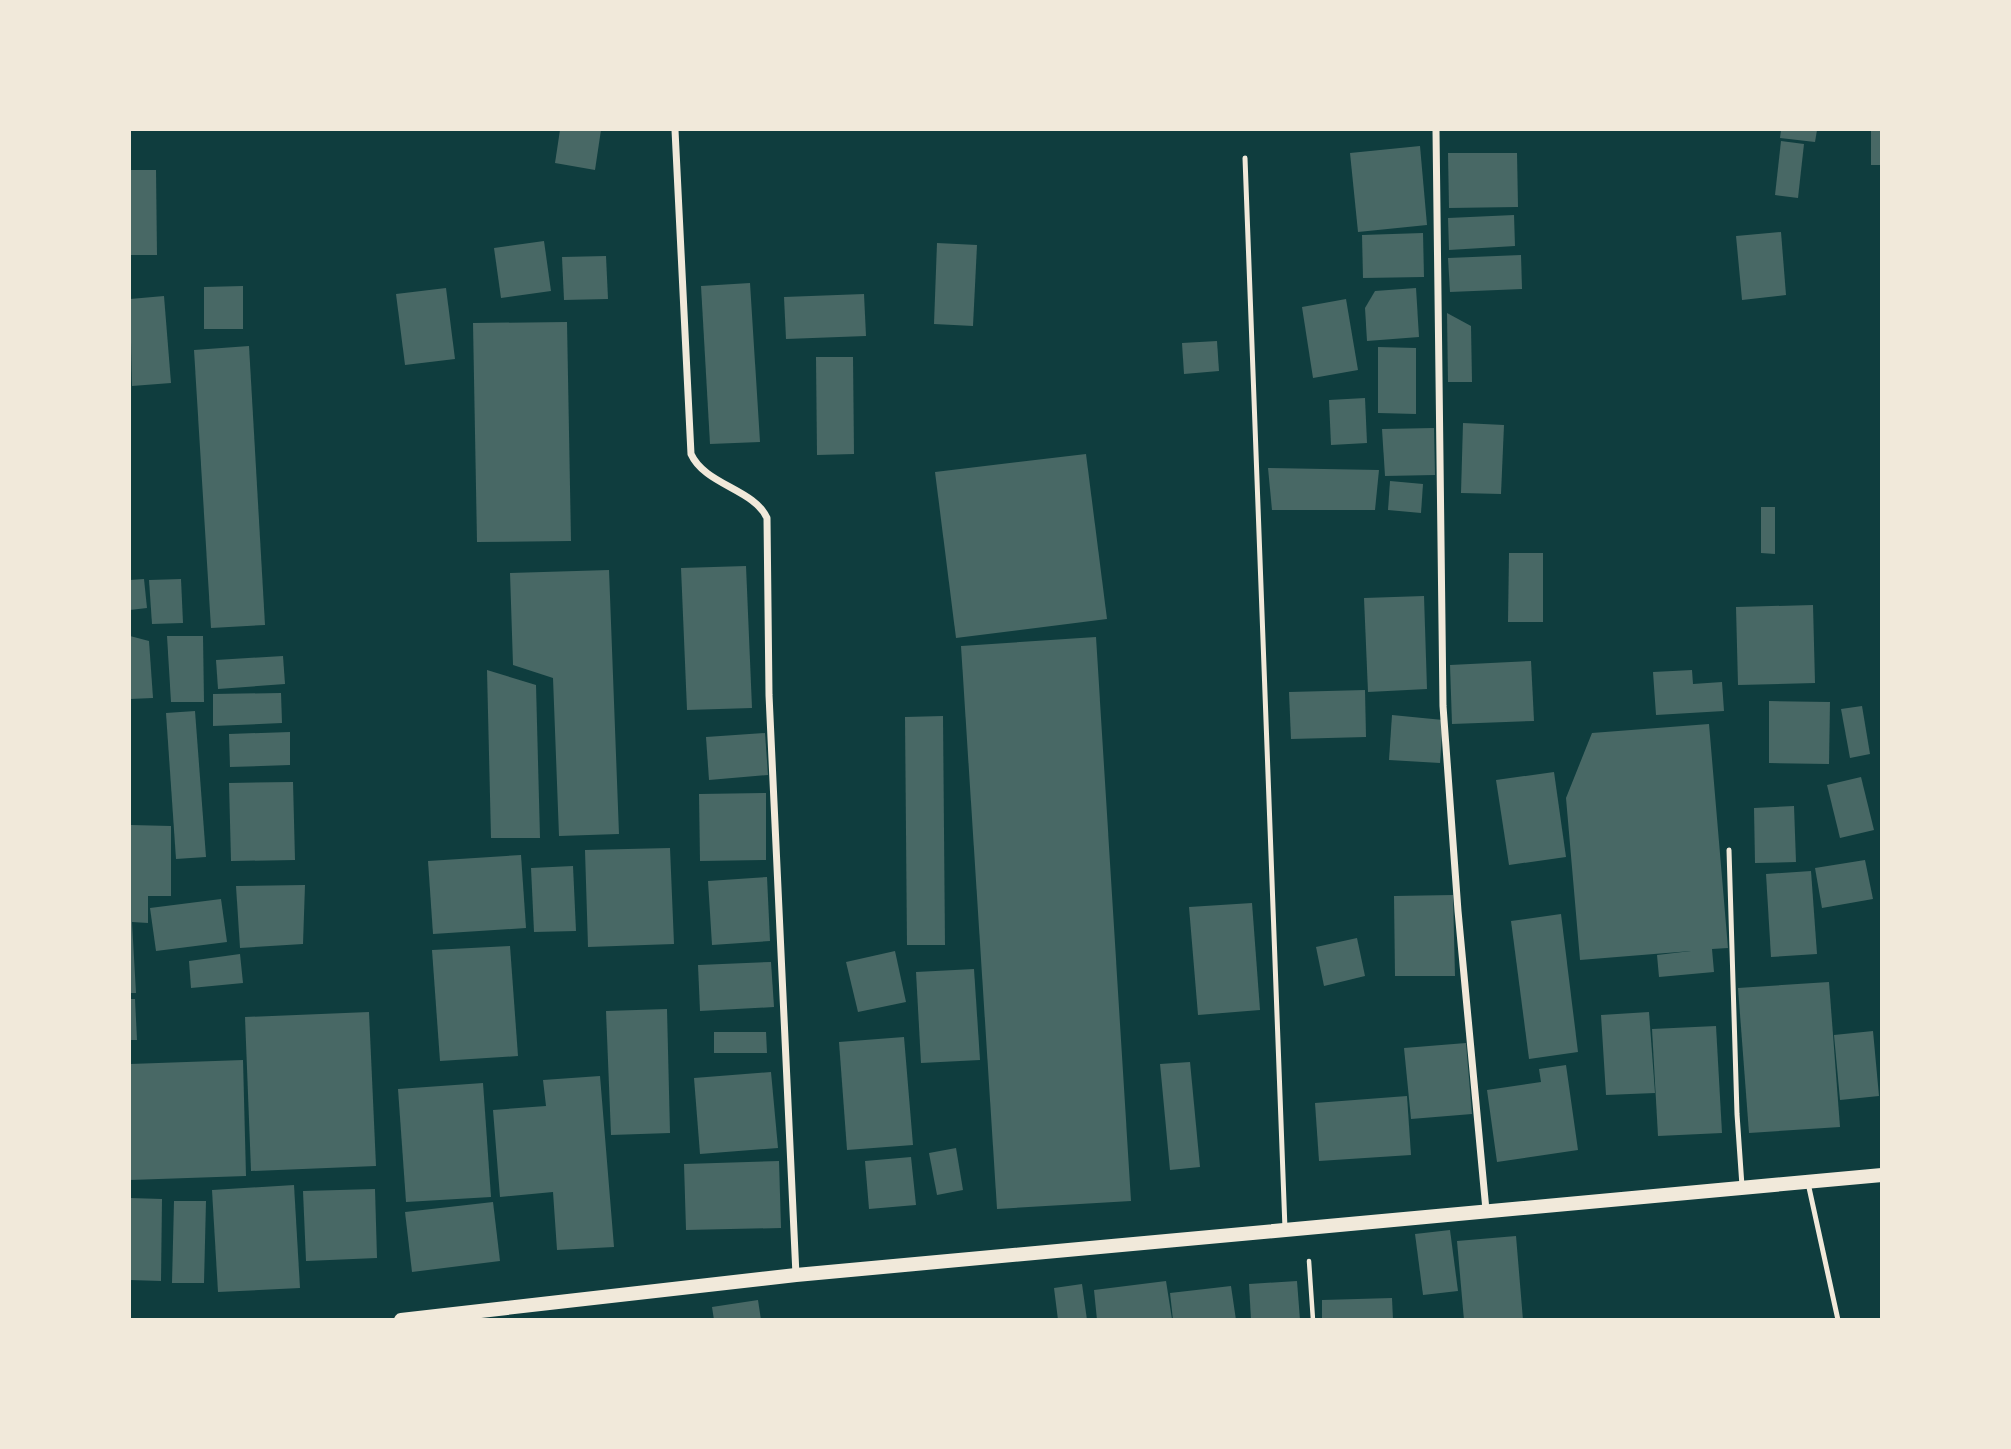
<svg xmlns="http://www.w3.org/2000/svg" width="2011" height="1449" font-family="Arial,sans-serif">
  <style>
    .building { fill: #486865 }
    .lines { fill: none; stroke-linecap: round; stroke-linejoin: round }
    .path { stroke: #f1e9da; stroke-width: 4.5 }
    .service { stroke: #f1e9da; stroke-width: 5 }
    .minor { stroke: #f1e9da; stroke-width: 7 }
    .secondary { stroke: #f1e9da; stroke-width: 14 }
  </style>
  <rect width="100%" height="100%" fill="#0f3d3e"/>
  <g class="building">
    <path d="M 560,130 L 601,130 L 595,170 L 555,163 Z"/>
    <path d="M 1781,130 L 1817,130 L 1815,142 L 1780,138 Z"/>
    <rect x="1871" y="130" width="11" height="35"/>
    <path d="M 1781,141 L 1804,144 L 1798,198 L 1775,195 Z"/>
    <path d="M 1420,146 L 1427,225 L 1358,232 L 1350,153 Z"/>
    <path d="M 1448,153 L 1517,153 L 1518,207 L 1449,208 Z"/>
    <path d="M 130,170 L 156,170 L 157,255 L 130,255 Z"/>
    <path d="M 1514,215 L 1515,246 L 1449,250 L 1448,218 Z"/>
    <path d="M 1781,232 L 1786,295 L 1742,300 L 1736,236 Z"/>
    <path d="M 1423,233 L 1424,277 L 1363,278 L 1362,235 Z"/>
    <path d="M 544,241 L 551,291 L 501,298 L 494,248 Z"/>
    <path d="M 937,243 L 977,245 L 973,326 L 934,324 Z"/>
    <path d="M 1521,255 L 1522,289 L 1450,292 L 1448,258 Z"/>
    <path d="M 606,256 L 608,299 L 564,300 L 562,257 Z"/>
    <path d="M 750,283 L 760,442 L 710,444 L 701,286 Z"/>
    <path d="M 243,286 L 243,329 L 204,329 L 204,287 Z"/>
    <path d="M 446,288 L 455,359 L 405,365 L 396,294 Z"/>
    <path d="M 1416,288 L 1419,337 L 1367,341 L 1365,308 L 1375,291 Z"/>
    <path d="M 864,294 L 866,336 L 786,339 L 784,297 Z"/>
    <path d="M 164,296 L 171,383 L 132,386 L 130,299 Z"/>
    <path d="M 1346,299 L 1358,370 L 1313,378 L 1302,307 Z"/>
    <path d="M 1447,313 L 1471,326 L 1472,382 L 1448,382 Z"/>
    <path d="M 567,322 L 571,541 L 477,542 L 473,323 Z"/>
    <path d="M 1217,341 L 1219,371 L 1184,374 L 1182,343 Z"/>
    <path d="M 249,346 L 265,625 L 211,628 L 194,350 Z"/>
    <path d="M 1378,347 L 1416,348 L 1416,414 L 1378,413 Z"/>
    <path d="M 816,357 L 853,357 L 854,454 L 817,455 Z"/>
    <path d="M 1365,398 L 1367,443 L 1331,445 L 1329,400 Z"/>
    <path d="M 1463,423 L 1504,425 L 1501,494 L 1461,493 Z"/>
    <path d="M 1434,428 L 1435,475 L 1385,476 L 1382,429 Z"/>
    <path d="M 1086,454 L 1107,619 L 956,638 L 935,472 Z"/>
    <path d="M 1268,468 L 1379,470 L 1375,510 L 1272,510 Z"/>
    <path d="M 1390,481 L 1423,484 L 1421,513 L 1388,510 Z"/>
    <path d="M 1761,507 L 1775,507 L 1775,554 L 1761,553 Z"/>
    <path d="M 1509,553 L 1543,553 L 1543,622 L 1508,622 Z"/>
    <path d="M 746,566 L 752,708 L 687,710 L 681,568 Z"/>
    <path d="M 609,570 L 619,834 L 559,836 L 553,678 L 513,665 L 510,573 Z"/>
    <path d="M 144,579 L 147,608 L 130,610 L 130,580 Z"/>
    <path d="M 181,579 L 183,623 L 152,624 L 149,580 Z"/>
    <path d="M 1424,596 L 1427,689 L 1368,692 L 1364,598 Z"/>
    <path d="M 1813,605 L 1815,683 L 1738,685 L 1736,607 Z"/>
    <path d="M 130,636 L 149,641 L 153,698 L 130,699 Z"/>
    <path d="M 167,636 L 203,636 L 204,702 L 171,702 Z"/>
    <path d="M 1096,637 L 1131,1201 L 997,1209 L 961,646 Z"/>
    <path d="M 283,656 L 285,684 L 218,689 L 216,660 Z"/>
    <path d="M 1531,661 L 1534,721 L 1452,724 L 1450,665 Z"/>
    <path d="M 487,670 L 536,685 L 540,838 L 491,838 Z"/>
    <path d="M 1692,670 L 1693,684 L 1722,682 L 1724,711 L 1656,715 L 1653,672 Z"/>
    <path d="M 1365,690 L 1366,737 L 1291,739 L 1289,692 Z"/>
    <path d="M 281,693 L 282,723 L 213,726 L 213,694 Z"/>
    <path d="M 1769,701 L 1830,702 L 1829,764 L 1769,763 Z"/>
    <path d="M 1862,706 L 1870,754 L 1850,758 L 1841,709 Z"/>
    <path d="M 195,711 L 206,857 L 176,859 L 166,713 Z"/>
    <path d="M 1392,715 L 1443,720 L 1440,763 L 1389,760 Z"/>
    <path d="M 943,716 L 945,945 L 907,945 L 905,717 Z"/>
    <path d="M 1709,724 L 1728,948 L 1712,949 L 1714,972 L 1659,977 L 1657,955 L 1691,951 L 1580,960 L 1566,798 L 1592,733 Z"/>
    <path d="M 290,732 L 290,765 L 230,767 L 229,734 Z"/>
    <path d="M 765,733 L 768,775 L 709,780 L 706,737 Z"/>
    <path d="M 1554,772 L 1566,857 L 1509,865 L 1496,780 Z"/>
    <path d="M 1861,777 L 1874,830 L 1840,838 L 1827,785 Z"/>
    <path d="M 293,782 L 295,860 L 231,861 L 229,783 Z"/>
    <path d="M 766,793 L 766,860 L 700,861 L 699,794 Z"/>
    <path d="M 1794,806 L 1796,862 L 1755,863 L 1754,808 Z"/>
    <path d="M 131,825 L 171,826 L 171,896 L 148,896 L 148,923 L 132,922 L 136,993 L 130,993 Z"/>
    <path d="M 670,848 L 674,944 L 588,947 L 585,850 Z"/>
    <path d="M 521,855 L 526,928 L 433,934 L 428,861 Z"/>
    <path d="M 1865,860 L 1873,899 L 1822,908 L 1815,868 Z"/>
    <path d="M 573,866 L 576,931 L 534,932 L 531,868 Z"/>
    <path d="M 1811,871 L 1817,954 L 1771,957 L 1766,874 Z"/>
    <path d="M 767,877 L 770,941 L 712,945 L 708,881 Z"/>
    <path d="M 305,885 L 303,944 L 240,948 L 236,886 Z"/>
    <path d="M 1453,895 L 1455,976 L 1395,976 L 1394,896 Z"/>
    <path d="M 221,899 L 227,942 L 156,951 L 150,908 Z"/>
    <path d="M 1252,903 L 1260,1010 L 1198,1015 L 1189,907 Z"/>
    <path d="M 1561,914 L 1578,1052 L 1529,1059 L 1511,921 Z"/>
    <path d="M 1357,938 L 1365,976 L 1324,986 L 1316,947 Z"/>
    <path d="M 510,946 L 518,1056 L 440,1061 L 432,950 Z"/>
    <path d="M 895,951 L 906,1002 L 858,1012 L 846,962 Z"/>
    <path d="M 240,954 L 243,983 L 191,988 L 189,961 Z"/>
    <path d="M 771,962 L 774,1007 L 700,1011 L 698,965 Z"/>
    <path d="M 974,969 L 980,1060 L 921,1063 L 916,972 Z"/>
    <path d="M 1829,982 L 1840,1127 L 1749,1133 L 1738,988 Z"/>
    <path d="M 130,999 L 135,999 L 137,1040 L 130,1040 Z"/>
    <path d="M 667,1009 L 670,1133 L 611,1135 L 606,1011 Z"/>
    <path d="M 369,1012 L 376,1166 L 251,1171 L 245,1017 Z"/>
    <path d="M 1649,1012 L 1655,1093 L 1606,1095 L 1601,1015 Z"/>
    <path d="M 1716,1026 L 1722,1133 L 1658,1136 L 1652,1029 Z"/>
    <path d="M 1873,1031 L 1879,1096 L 1840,1100 L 1834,1035 Z"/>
    <path d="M 714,1032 L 766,1032 L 767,1053 L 714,1053 Z"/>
    <path d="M 904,1037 L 913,1145 L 847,1150 L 839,1042 Z"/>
    <path d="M 1466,1043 L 1472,1114 L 1411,1119 L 1404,1048 Z"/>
    <path d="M 243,1060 L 246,1176 L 130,1180 L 130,1064 Z"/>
    <path d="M 1190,1062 L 1200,1167 L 1170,1170 L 1160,1064 Z"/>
    <path d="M 1566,1065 L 1578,1150 L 1497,1162 L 1487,1090 L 1541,1082 L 1539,1069 Z"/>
    <path d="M 771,1072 L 778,1148 L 700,1154 L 694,1078 Z"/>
    <path d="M 600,1076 L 614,1247 L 557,1250 L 553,1192 L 500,1197 L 493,1110 L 546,1106 L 543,1080 Z"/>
    <path d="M 483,1083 L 491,1197 L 406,1202 L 398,1089 Z"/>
    <path d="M 1407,1096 L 1411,1155 L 1319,1161 L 1315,1103 Z"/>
    <path d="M 956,1148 L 963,1190 L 937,1195 L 929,1153 Z"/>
    <path d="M 911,1157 L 916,1205 L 869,1209 L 865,1161 Z"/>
    <path d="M 779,1161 L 781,1228 L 686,1230 L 684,1164 Z"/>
    <path d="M 294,1185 L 300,1288 L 218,1292 L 212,1190 Z"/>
    <path d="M 375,1189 L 377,1258 L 306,1261 L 303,1191 Z"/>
    <path d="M 130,1198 L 162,1199 L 161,1281 L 130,1280 Z"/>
    <path d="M 174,1201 L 206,1201 L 204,1283 L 172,1283 Z"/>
    <path d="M 493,1202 L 500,1261 L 412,1272 L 405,1212 Z"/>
    <path d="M 1450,1230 L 1458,1291 L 1423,1295 L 1415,1234 Z"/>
    <path d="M 1516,1236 L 1523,1320 L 1464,1320 L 1457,1241 Z"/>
    <path d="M 1166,1281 L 1172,1319 L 1097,1320 L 1094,1290 Z"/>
    <path d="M 1297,1281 L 1300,1320 L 1251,1320 L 1249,1284 Z"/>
    <path d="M 1082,1284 L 1087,1320 L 1058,1320 L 1054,1288 Z"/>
    <path d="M 1231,1286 L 1236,1320 L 1173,1320 L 1170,1293 Z"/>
    <path d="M 1392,1298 L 1393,1320 L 1322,1320 L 1322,1300 Z"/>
    <path d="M 758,1300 L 761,1320 L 714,1320 L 712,1307 Z"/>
  </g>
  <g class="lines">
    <path class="path" d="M 1309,1261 L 1313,1320"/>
    <g class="service">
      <path d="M 1245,158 L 1285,1229"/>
      <path d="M 1729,850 L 1737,1114 L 1742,1186"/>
      <path d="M 1808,1183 L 1838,1320"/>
    </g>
    <g class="minor">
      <path d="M 675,130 L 691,454 C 705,485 754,489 767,518 L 769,695 L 796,1275"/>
      <path d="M 1436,130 L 1443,706 L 1458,911 L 1486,1210"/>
    </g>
    <path class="secondary" d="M 401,1320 L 796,1275 L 1882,1175"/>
  </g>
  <rect width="2011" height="1449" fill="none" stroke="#f1e9da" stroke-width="262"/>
</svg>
